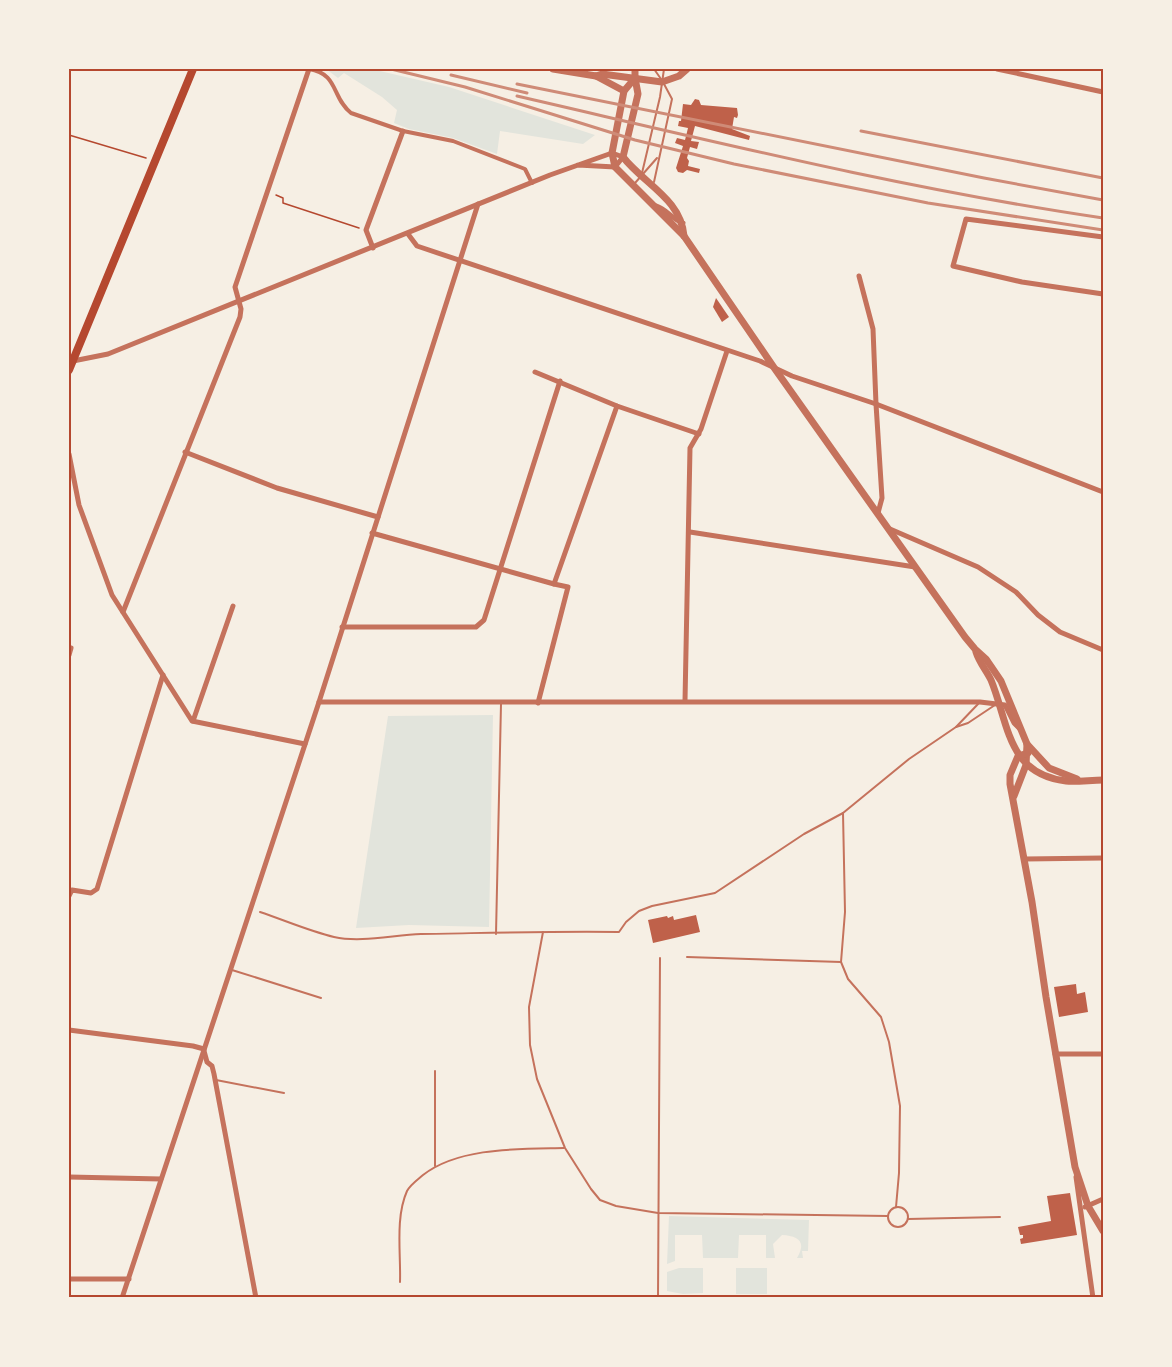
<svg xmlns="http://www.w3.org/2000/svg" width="1172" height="1367" font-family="Jost,sans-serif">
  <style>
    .green { fill: #e2e4dc }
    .building { fill: #bf614a }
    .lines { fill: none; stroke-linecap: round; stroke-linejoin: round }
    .path { stroke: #b5482f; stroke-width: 1.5 }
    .service { stroke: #c5725c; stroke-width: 2 }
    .pedestrian { stroke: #c5725c; stroke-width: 4 }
    .minor { stroke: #c5725c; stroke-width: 5 }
    .tertiary { stroke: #c5725c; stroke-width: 7 }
    .secondary { stroke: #b5482f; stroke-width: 8 }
    .rail { stroke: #cf8b77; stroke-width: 3 }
    .neatline { fill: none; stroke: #b5482f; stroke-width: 2 }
  </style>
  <rect width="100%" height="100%" fill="#f6efe4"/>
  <g class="green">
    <path d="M 326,69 L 371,69 L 449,87 L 595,135 L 583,144 L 500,131 L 497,154 L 453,138 L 409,129 L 394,123 L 397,110 L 382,97 L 344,73 L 338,78 Z"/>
    <path d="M 493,715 L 489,927 L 409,925 L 356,928 L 388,716 Z"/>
    <path d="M 669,1216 L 809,1220 L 808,1251 L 802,1251 L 803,1258 L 797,1258 C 807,1241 798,1236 782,1235 L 773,1244 L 775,1258 L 766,1258 L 766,1235 L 739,1235 L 738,1258 L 703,1258 L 702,1235 L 675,1235 L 675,1261 L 667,1264 Z"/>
    <path d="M 679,1268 L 703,1268 L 703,1293 L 683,1294 L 667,1291 L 667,1272 Z"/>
    <rect x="736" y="1268" width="31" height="26"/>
  </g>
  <g class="building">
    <path d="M 695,99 L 699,100 L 701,105 L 737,108 L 738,115 L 737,118 L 734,117 L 732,129 L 750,136 L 749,140 L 695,126 L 691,141 L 699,142 L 697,149 L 690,147 L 687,158 L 689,161 L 688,166 L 700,169 L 699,173 L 687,170 L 683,173 L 678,172 L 676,168 L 683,146 L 675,143 L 677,138 L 685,140 L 688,128 L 678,126 L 679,121 L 681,121 L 683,104 L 691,105 Z"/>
    <path d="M 716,298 L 729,317 L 722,322 L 713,307 Z"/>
    <path d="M 696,915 L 700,932 L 653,943 L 648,920 L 667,916 L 668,918 L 673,916 L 674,920 Z"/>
    <path d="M 1076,984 L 1077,994 L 1085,992 L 1088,1012 L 1059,1017 L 1054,987 Z"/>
    <path d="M 1070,1193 L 1077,1235 L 1021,1244 L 1020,1239 L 1023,1238 L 1023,1235 L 1020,1235 L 1018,1227 L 1051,1221 L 1047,1196 Z"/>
  </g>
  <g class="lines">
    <g class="path">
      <path d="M 69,135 L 146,158"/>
      <path d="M 276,195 L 283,198 L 283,203 L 359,228"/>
    </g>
    <g class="service">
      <path d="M 654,69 L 661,79"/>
      <path d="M 642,173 L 660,97 L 664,69"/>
      <path d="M 654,182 L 672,99 L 664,84"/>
      <path d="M 635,183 L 657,158"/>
      <path d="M 956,727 L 979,703"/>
      <path d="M 843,813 L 845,912 L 841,962 L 848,979 L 881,1017 L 889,1042 L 900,1106 L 899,1173 L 896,1207"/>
      <path d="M 260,912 C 284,920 309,931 334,937 C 361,943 393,935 421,934 C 487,933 553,931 619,932 L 626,922 L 639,911 L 652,906 L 715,893 L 804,834 L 843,813 L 909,759 L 956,727 L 968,723 L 995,705"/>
      <path d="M 543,932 L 529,1007 L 530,1045 L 537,1079 L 565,1148 L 591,1189 L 600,1200 L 616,1206 L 658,1213 L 888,1216"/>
      <path d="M 496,934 L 501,704"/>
      <path d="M 687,957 L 841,962"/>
      <path d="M 232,970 L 321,998"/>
      <path d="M 216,1080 L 284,1093"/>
      <path d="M 435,1166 L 435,1071"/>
      <circle cx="898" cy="1217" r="10"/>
      <path d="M 908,1219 L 1000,1217"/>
      <path d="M 400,1282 C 401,1254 395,1218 407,1191 C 410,1185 417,1180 423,1175 C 459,1147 519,1149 564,1148"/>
      <path d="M 658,1298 L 660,958"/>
    </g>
    <path class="pedestrian" d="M 309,69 C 339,74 331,97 351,113 L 403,131 L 453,141 L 525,169 L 532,183"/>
    <g class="minor">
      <path d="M 997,69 L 1103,92"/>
      <path d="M 656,206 C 666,209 672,219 683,223"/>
      <path d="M 408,234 L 417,246 L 760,361 L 792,376 L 876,404 L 1103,492"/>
      <path d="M 1103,237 L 966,219 L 953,266 L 1022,282 L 1103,294"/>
      <path d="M 373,248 L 366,230 L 403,131"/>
      <path d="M 859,276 L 873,329 L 876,404 L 882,498 L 878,513"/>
      <path d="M 73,361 L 108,354 L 550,175 L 612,153 L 623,157 L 615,167 L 578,165"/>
      <path d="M 535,372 L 617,406 L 699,434"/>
      <path d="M 185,452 L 277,488 L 378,517"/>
      <path d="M 69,454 L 79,505 L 112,595 L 192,721 L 305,744"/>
      <path d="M 890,529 L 978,567 L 1016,592 L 1038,615 L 1060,632 L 1103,650"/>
      <path d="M 690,532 L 915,567"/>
      <path d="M 372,533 L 554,584 L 617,406"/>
      <path d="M 123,612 L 240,317 L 241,309 L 235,287 L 309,69"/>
      <path d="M 342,627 L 476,627 L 484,620 L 560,381"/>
      <path d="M 69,655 L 71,648"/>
      <path d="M 685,701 L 690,448 L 701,429 L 727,351"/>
      <path d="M 319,702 L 980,702 L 1005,705 L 1014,723 L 1019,728"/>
      <path d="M 538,703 L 568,587 L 554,584"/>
      <path d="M 193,721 L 233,606"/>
      <path d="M 1025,859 L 1103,858"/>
      <path d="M 69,896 L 72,890 L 91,893 L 97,889 L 163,675"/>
      <path d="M 69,1030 L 193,1046 L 204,1049"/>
      <path d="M 204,1051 L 207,1062 L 212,1066 L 214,1074 L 256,1298"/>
      <path d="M 1055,1054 L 1103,1054"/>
      <path d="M 69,1177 L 161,1179"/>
      <path d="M 1076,1177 L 1093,1298"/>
      <path d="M 1085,1207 L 1103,1199"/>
      <path d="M 69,1279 L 129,1279"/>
      <path d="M 122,1298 L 319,702 L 478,204"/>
    </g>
    <g class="tertiary">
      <path d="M 553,69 L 596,76 L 602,74 L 662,82 L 679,76 L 687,69"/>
      <path d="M 635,69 L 635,78 L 638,94 L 623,157 C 644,184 681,199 684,236"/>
      <path d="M 596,76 L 624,91"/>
      <path d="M 635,78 L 624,91 L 612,153 L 615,167 L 684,236 L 775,369 L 965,637 L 975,649 L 986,659 L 1001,681 L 1027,744 L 1026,765 L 1014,796"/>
      <path d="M 976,652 C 979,662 986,670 991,680 C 1009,724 1007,774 1066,781 C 1077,782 1091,780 1103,780"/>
      <path d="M 1027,744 L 1049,768 L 1077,779"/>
      <path d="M 1028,753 L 1018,756 L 1010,775 L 1010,784 L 1032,902 L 1046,997 L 1075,1167 L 1088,1206 L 1103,1231"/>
    </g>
    <path class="secondary" d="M 69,370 L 193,69"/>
    <g class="rail">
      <path d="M 391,69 L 465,87 L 635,140 L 734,164 L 928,203 L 1103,230"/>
      <path d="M 451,75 L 527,93"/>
      <path d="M 517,84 L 984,178 L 1103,200"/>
      <path d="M 517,96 C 712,141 905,189 1103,218"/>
      <path d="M 861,131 L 1103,178"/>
    </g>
  </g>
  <rect width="1172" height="1367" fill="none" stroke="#f6efe4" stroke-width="141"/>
  <rect x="70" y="70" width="1032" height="1226" class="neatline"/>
</svg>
